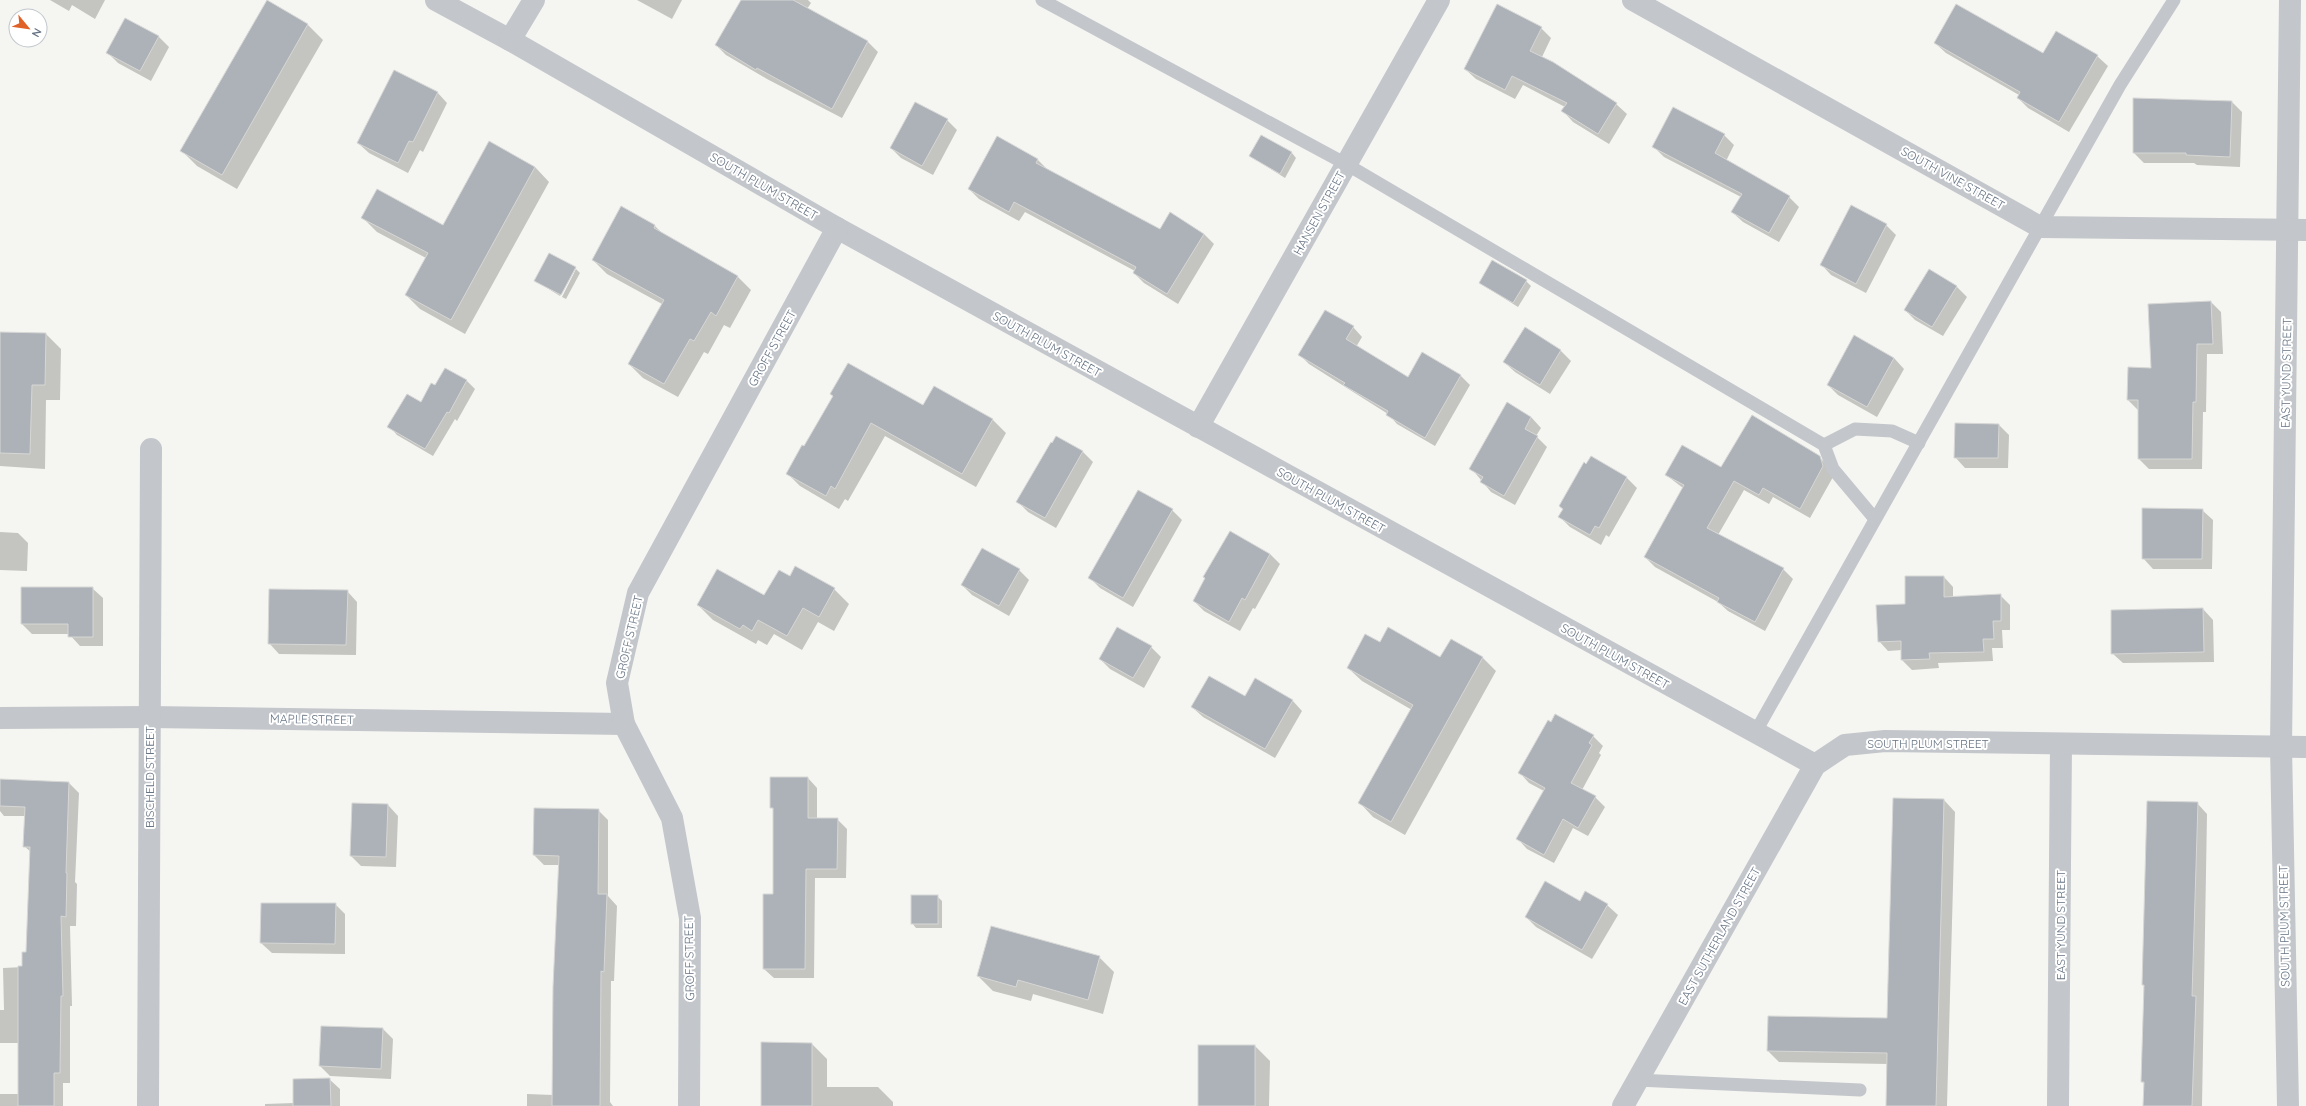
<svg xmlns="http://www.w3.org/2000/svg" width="2306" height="1106" font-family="Quicksand,sans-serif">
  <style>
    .shadow { fill: #0003 }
    .building { fill: #acb2b8; stroke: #d7d7d5 }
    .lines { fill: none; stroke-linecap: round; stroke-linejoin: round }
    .service { stroke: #c3c6ca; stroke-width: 13 }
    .minor { stroke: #c3c6ca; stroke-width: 22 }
    .tertiary { stroke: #c3c6ca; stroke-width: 22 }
    .labels { text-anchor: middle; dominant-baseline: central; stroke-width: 4; stroke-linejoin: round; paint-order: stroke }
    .street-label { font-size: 12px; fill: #657383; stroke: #fff }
  </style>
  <rect width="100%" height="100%" fill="#f5f6f2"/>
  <g class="shadow">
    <path d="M 50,0 L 105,0 L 95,19 L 72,5 L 69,11 Z"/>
    <path d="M 637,0 L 682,0 L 672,19 Z"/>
    <path d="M 742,0 L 808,0 L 811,3 L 807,9 L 868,42 L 878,52 L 842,118 L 767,79 L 726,55 L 716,45 Z"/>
    <path d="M 268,2 L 308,25 L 323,40 L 237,189 L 197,166 L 182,151 Z"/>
    <path d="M 125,19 L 159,37 L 169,47 L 151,81 L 118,63 L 108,53 Z"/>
    <path d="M 1541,28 L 1551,38 L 1542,57 L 1616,104 L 1627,114 L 1609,144 L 1573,122 L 1563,111 L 1565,107 L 1523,85 L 1515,99 L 1476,79 L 1465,69 Z"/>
    <path d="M 2056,32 L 2097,56 L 2108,66 L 2069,132 L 2028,108 L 2018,98 L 2019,95 L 1946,53 L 1935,43 L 2043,54 Z"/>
    <path d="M 437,92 L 447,103 L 423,152 L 420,150 L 408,173 L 369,153 L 358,143 Z"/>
    <path d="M 2232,102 L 2242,112 L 2240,167 L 2197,165 L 2194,163 L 2144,163 L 2134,153 Z"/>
    <path d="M 947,120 L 957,130 L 933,175 L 901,158 L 891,148 Z"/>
    <path d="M 1724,135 L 1734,145 L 1726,161 L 1789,197 L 1799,207 L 1779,242 L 1743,222 L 1732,212 L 1741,197 L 1664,157 L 1654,147 Z"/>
    <path d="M 1292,153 L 1296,158 L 1285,178 L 1250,156 Z"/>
    <path d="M 1038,160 L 1048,170 L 1160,230 L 1204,234 L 1214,244 L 1178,304 L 1144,283 L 1134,273 L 1135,271 L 1025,212 L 1019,221 L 979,199 L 969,189 Z"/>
    <path d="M 535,167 L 549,182 L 465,334 L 420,309 L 406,295 L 426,258 L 377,232 L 363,218 L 444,226 Z"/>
    <path d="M 622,208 L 655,226 L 664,235 L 738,277 L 751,290 L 730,328 L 724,325 L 708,354 L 704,352 L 678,397 L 643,378 L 629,364 L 662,304 L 607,274 L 593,260 Z"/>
    <path d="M 1886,225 L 1896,235 L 1866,293 L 1831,275 L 1821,264 Z"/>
    <path d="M 550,255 L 576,268 L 560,296 L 536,281 Z"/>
    <path d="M 576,269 L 580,273 L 566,299 L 562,297 Z"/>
    <path d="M 1930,270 L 1957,287 L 1967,297 L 1943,336 L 1915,320 L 1905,310 Z"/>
    <path d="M 1526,281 L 1531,286 L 1518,307 L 1480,283 Z"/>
    <path d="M 2211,302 L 2221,312 L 2223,354 L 2207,354 L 2206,412 L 2203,412 L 2202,469 L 2149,469 L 2139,459 L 2138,410 L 2128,400 Z"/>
    <path d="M 1353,327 L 1362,337 L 1356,347 L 1408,378 L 1422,354 L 1461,376 L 1470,385 L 1435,446 L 1397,424 L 1388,414 L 1309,364 L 1300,355 Z"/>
    <path d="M 1525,329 L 1561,351 L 1571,361 L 1550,394 L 1515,372 L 1504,362 Z"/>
    <path d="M 0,333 L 46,334 L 61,349 L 60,400 L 46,400 L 45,469 L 0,466 Z"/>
    <path d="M 1894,358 L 1904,369 L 1877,417 L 1838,395 L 1828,385 Z"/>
    <path d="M 446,369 L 467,381 L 475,389 L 457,421 L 455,419 L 433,456 L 397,435 L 389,426 L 421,403 L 436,387 Z"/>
    <path d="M 934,387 L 993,420 L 1006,433 L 976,487 L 885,436 L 848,501 L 845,499 L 839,509 L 800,486 L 787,473 L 805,448 L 834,396 L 924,407 Z"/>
    <path d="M 1507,404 L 1531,417 L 1541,428 L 1536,436 L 1547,447 L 1515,505 L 1491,492 L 1471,468 Z"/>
    <path d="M 1999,425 L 2009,435 L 2008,468 L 1965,468 L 1955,457 Z"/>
    <path d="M 1057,437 L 1083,452 L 1093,462 L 1056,528 L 1028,512 L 1018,502 Z"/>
    <path d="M 1819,457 L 1829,467 L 1833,477 L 1810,518 L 1773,497 L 1769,504 L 1744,490 L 1718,535 L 1783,569 L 1793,579 L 1765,631 L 1728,611 L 1718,602 L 1655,567 L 1645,557 L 1683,488 L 1666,475 Z"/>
    <path d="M 1591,458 L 1627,478 L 1637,488 L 1609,537 L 1606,535 L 1601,545 L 1570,527 L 1560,517 L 1563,510 L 1560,506 Z"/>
    <path d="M 1172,510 L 1182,520 L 1133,607 L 1100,588 L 1090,578 Z"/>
    <path d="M 2202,510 L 2213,520 L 2212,569 L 2153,569 L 2143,558 Z"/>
    <path d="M 0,532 L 18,533 L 28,543 L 27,571 L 0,570 Z"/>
    <path d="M 1270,554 L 1280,564 L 1255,609 L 1253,608 L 1240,631 L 1204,611 L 1194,601 Z"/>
    <path d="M 1019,570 L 1029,580 L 1009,616 L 972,595 L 962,585 Z"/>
    <path d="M 1944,577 L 1953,587 L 1953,597 L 2000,595 L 2010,605 L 2010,630 L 2002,630 L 2003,648 L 1992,648 L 1993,661 L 1938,663 L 1939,668 L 1912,670 L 1902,660 L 1902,650 L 1888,651 L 1879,641 L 1906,605 Z"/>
    <path d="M 790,578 L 834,589 L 849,604 L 834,631 L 818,622 L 802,650 L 774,634 L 767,645 L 758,640 L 756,644 L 713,620 L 698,605 L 765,597 Z"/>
    <path d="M 92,588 L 103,598 L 103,646 L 80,646 L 69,634 L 32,634 L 22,624 Z"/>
    <path d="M 347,591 L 357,602 L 356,655 L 279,654 L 269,643 Z"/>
    <path d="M 2203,609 L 2213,620 L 2214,662 L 2123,663 L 2112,653 Z"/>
    <path d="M 1380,643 L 1441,658 L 1483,658 L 1496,671 L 1405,835 L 1373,817 L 1360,803 L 1412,710 L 1362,681 L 1348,668 Z"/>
    <path d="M 1151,647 L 1161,657 L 1144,688 L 1110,669 L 1100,659 Z"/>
    <path d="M 1245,697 L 1292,700 L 1302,711 L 1275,758 L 1203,717 L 1192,707 Z"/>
    <path d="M 1593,736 L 1603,746 L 1599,753 L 1601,755 L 1582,790 L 1595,797 L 1605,807 L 1588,836 L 1573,828 L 1554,863 L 1527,849 L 1518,839 L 1544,791 L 1529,783 L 1520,773 Z"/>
    <path d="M 808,778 L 817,788 L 817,819 L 837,819 L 847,829 L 846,878 L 815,878 L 814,978 L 774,978 L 764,969 L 774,895 L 774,810 L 771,807 Z"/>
    <path d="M 0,780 L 69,783 L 79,793 L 75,882 L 77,884 L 76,926 L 70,926 L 72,1006 L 70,1006 L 70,1083 L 63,1083 L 63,1106 L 0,1106 L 0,1094 L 19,1094 L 19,1043 L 0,1043 L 0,1010 L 4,1010 L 3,968 L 24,967 L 27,953 L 31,852 L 24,846 L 26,816 L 4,816 L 0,811 Z"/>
    <path d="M 1944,800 L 1955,812 L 1947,1106 L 1886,1106 L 1888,1064 L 1779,1062 L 1768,1051 L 1888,1019 Z"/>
    <path d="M 2197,803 L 2207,814 L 2202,1106 L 2144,1106 L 2145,1084 L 2142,1082 L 2145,987 L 2143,985 Z"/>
    <path d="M 388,805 L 398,816 L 396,867 L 361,866 L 351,856 Z"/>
    <path d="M 598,810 L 608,820 L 608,896 L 617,906 L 614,981 L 611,981 L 610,1102 L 613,1106 L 527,1106 L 527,1094 L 553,1095 L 559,865 L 544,865 L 534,855 Z"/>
    <path d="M 937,896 L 942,901 L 942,928 L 916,928 L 912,923 Z"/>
    <path d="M 1580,902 L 1607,905 L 1618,915 L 1592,959 L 1536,927 L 1526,917 Z"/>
    <path d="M 335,904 L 345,914 L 345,954 L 272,953 L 261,943 Z"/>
    <path d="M 1099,957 L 1114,972 L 1103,1014 L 1033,994 L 1031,1001 L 993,991 L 978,976 Z"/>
    <path d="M 383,1029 L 393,1039 L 391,1079 L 330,1076 L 320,1066 Z"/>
    <path d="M 812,1044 L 827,1059 L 827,1087 L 878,1087 L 893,1102 L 893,1106 L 762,1106 Z"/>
    <path d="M 1255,1046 L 1270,1061 L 1269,1106 L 1199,1106 Z"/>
    <path d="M 329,1079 L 340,1089 L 340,1106 L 265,1106 L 265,1104 L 294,1103 Z"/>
  </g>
  <g class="building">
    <path d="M 267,0 L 308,24 L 222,175 L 180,151 Z"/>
    <path d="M 741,0 L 793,0 L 868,41 L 832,109 L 757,68 L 756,70 L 715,45 Z"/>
    <path d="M 1497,4 L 1542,27 L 1530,51 L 1553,62 L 1617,103 L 1598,134 L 1561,111 L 1567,103 L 1512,76 L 1505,90 L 1464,69 Z"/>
    <path d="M 1956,4 L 2043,53 L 2056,31 L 2098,55 L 2059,122 L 2017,98 L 2020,92 L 1934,43 Z"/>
    <path d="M 125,18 L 159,36 L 140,71 L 106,53 Z"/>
    <path d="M 394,70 L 438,92 L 413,142 L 409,141 L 398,163 L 357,143 Z"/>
    <path d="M 2133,98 L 2232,101 L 2230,157 L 2186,155 L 2186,153 L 2133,153 Z"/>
    <path d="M 915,102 L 948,119 L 922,166 L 890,148 Z"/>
    <path d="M 1673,107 L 1725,134 L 1715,153 L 1790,196 L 1769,233 L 1731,212 L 1742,194 L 1652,147 Z"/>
    <path d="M 1261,135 L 1292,152 L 1280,174 L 1249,156 Z"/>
    <path d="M 997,136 L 1038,159 L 1036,163 L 1160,229 L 1170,212 L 1204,234 L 1167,294 L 1133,273 L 1136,267 L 1014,202 L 1009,212 L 968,189 Z"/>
    <path d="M 489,141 L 535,167 L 451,320 L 405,295 L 428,253 L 361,218 L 377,189 L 443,225 Z"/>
    <path d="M 1851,205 L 1887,224 L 1856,284 L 1820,265 Z"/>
    <path d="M 621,206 L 655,225 L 654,228 L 738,276 L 716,316 L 711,312 L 694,341 L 690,339 L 664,384 L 628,364 L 664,300 L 592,260 Z"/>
    <path d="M 549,253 L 576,267 L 561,295 L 534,281 Z"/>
    <path d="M 1492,260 L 1527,280 L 1513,303 L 1479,283 Z"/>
    <path d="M 1929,269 L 1957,286 L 1932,327 L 1904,310 Z"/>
    <path d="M 2211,301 L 2213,344 L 2197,344 L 2196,402 L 2193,402 L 2192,459 L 2138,459 L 2138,400 L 2127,400 L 2128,367 L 2151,368 L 2148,304 Z"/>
    <path d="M 1325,310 L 1354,326 L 1346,339 L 1408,377 L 1422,352 L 1461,375 L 1425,438 L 1386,415 L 1388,411 L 1343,385 L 1345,383 L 1298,355 Z"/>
    <path d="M 1525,327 L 1561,350 L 1540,385 L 1503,362 Z"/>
    <path d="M 0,332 L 46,333 L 45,385 L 32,385 L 30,454 L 0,453 Z"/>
    <path d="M 1854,335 L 1894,358 L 1867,407 L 1827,385 Z"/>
    <path d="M 848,363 L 923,405 L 934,386 L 993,419 L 962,474 L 871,423 L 835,489 L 831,486 L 826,496 L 786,474 L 802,445 L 804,446 L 833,396 L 830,394 Z"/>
    <path d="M 445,368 L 467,380 L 449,413 L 447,412 L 425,449 L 387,427 L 407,394 L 421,402 L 431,383 L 435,385 Z"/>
    <path d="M 1507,402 L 1531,417 L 1525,429 L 1538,436 L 1504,496 L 1480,482 L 1483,477 L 1469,469 Z"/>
    <path d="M 1752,415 L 1820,456 L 1823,466 L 1800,509 L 1763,488 L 1759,495 L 1734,481 L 1707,528 L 1784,568 L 1755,622 L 1717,602 L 1719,598 L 1644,557 L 1684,485 L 1665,475 L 1682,445 L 1721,467 Z"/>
    <path d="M 1955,423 L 1999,424 L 1998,458 L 1954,458 Z"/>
    <path d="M 1056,436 L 1083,451 L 1045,518 L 1016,502 L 1051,442 L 1052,443 Z"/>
    <path d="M 1591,456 L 1627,477 L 1599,528 L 1595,526 L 1590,535 L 1558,517 L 1563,509 L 1559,506 L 1584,462 L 1586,464 Z"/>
    <path d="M 1138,490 L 1173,509 L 1123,598 L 1088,578 Z"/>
    <path d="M 2142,508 L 2203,509 L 2202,559 L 2142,559 Z"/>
    <path d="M 1230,531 L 1270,554 L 1245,600 L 1242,598 L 1229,622 L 1193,601 L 1205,578 L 1203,577 Z"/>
    <path d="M 982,548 L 1020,569 L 999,606 L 961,585 Z"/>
    <path d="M 795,566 L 835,588 L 819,617 L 803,608 L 787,636 L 758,620 L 752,631 L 743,625 L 740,629 L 697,605 L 717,569 L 764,595 L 779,570 L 790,576 Z"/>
    <path d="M 1905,576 L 1944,576 L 1944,597 L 2001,594 L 2001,621 L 1993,621 L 1994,639 L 1983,639 L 1984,652 L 1929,653 L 1930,659 L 1901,660 L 1901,641 L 1878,642 L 1876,605 L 1905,604 Z"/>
    <path d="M 21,587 L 93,587 L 93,637 L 68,637 L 68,624 L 21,624 Z"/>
    <path d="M 269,589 L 348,590 L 346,645 L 268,644 Z"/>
    <path d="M 2203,608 L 2204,652 L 2111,654 L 2111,610 Z"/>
    <path d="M 1117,627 L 1152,646 L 1133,678 L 1099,659 Z"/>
    <path d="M 1388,627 L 1440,657 L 1451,639 L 1483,657 L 1391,822 L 1358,803 L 1413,705 L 1347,668 L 1365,634 L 1380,642 Z"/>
    <path d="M 1209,676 L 1245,696 L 1255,678 L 1293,700 L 1265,749 L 1191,707 Z"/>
    <path d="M 1555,714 L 1594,735 L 1589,743 L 1592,745 L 1571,783 L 1596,796 L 1578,828 L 1563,819 L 1544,855 L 1516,839 L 1545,788 L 1518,773 L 1548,720 L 1551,722 Z"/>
    <path d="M 770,777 L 808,777 L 808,818 L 838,818 L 837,869 L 806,869 L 805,969 L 763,969 L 763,894 L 773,894 L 773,808 L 770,808 Z"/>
    <path d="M 0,779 L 69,782 L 66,873 L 67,873 L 66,917 L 61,916 L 63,996 L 61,996 L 60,1073 L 54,1073 L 54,1106 L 18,1106 L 18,966 L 22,966 L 22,952 L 26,952 L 30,847 L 23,847 L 25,807 L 0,806 Z"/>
    <path d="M 1893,798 L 1944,799 L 1936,1106 L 1886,1106 L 1887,1053 L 1767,1051 L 1768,1016 L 1887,1018 Z"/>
    <path d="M 2147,801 L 2198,802 L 2192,996 L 2196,996 L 2192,1106 L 2143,1106 L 2144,1082 L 2141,1082 L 2144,985 L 2142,985 Z"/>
    <path d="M 352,803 L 388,804 L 386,857 L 350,856 Z"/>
    <path d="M 534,808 L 599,809 L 598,894 L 607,894 L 604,972 L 601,971 L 600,1106 L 552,1106 L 553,987 L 559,856 L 533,855 Z"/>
    <path d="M 1545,881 L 1580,901 L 1585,891 L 1608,904 L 1582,950 L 1525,917 Z"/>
    <rect x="911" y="895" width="27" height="29"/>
    <path d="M 261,903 L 336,903 L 335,944 L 260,943 Z"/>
    <path d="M 991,926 L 1100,956 L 1088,1000 L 1018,980 L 1016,987 L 977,976 Z"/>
    <path d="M 321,1026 L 383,1028 L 381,1069 L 319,1066 Z"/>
    <path d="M 761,1042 L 812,1043 L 812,1106 L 761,1106 Z"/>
    <rect x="1198" y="1045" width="57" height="61"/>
    <path d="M 330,1078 L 331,1106 L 293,1106 L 293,1079 Z"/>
  </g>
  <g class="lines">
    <g class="service">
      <path d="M 1042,0 L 1346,164 L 1824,445 L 1833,469 L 1875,519"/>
      <path d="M 1824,445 L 1855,429 L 1892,431 L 1919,443"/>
      <path d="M 1755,733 L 2120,85 L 2174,0"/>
      <path d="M 1637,1080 L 1860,1090"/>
    </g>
    <g class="minor">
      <path d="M 436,0 L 510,40 L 837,228 L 1815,765"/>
      <path d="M 510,40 L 534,0"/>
      <path d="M 1198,427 L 1439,0"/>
      <path d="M 0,718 L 150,717 L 624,724"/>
      <path d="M 148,1106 L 151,449"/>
      <path d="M 689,1106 L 690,918 L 672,818 L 624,724 L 617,683 L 638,593 L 837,228"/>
      <path d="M 2058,1106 L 2061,744"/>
      <path d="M 2288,1106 L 2281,746 L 2290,0"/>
    </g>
    <g class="tertiary">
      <path d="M 1633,0 L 2040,227 L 2306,230"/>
      <path d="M 1623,1106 L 1815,765 L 1845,745 L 1885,741 L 2306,747"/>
    </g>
  </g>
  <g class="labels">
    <g class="street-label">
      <text transform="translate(1953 178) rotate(29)">SOUTH VINE STREET</text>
      <text transform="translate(764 186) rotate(30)">SOUTH PLUM STREET</text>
      <text transform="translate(1319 213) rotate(-61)">HANSEN STREET</text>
      <text transform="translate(1047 344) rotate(29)">SOUTH PLUM STREET</text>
      <text transform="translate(772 348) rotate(-61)">GROFF STREET</text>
      <text transform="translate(2286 373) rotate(-89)">EAST YUND STREET</text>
      <text transform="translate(1331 500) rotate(29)">SOUTH PLUM STREET</text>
      <text transform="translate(629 637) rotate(-77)">GROFF STREET</text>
      <text transform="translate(1615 656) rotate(29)">SOUTH PLUM STREET</text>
      <text transform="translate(312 719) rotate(1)">MAPLE STREET</text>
      <text x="1928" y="743">SOUTH PLUM STREET</text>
      <text transform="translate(149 777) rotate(-90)">BISCHELD STREET</text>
      <text transform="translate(2060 925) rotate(-90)">EAST YUND STREET</text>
      <text transform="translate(2284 926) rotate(-91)">SOUTH PLUM STREET</text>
      <text transform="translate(1719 936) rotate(-61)">EAST SUTHERLAND STREET</text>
      <text transform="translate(689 958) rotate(-91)">GROFF STREET</text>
    </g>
  </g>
  <g transform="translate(28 28) rotate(119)"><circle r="19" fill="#ffffff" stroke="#c1c7cd"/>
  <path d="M0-3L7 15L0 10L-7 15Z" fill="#e06127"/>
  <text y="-6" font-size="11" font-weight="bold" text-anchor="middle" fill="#657383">N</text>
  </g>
</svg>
